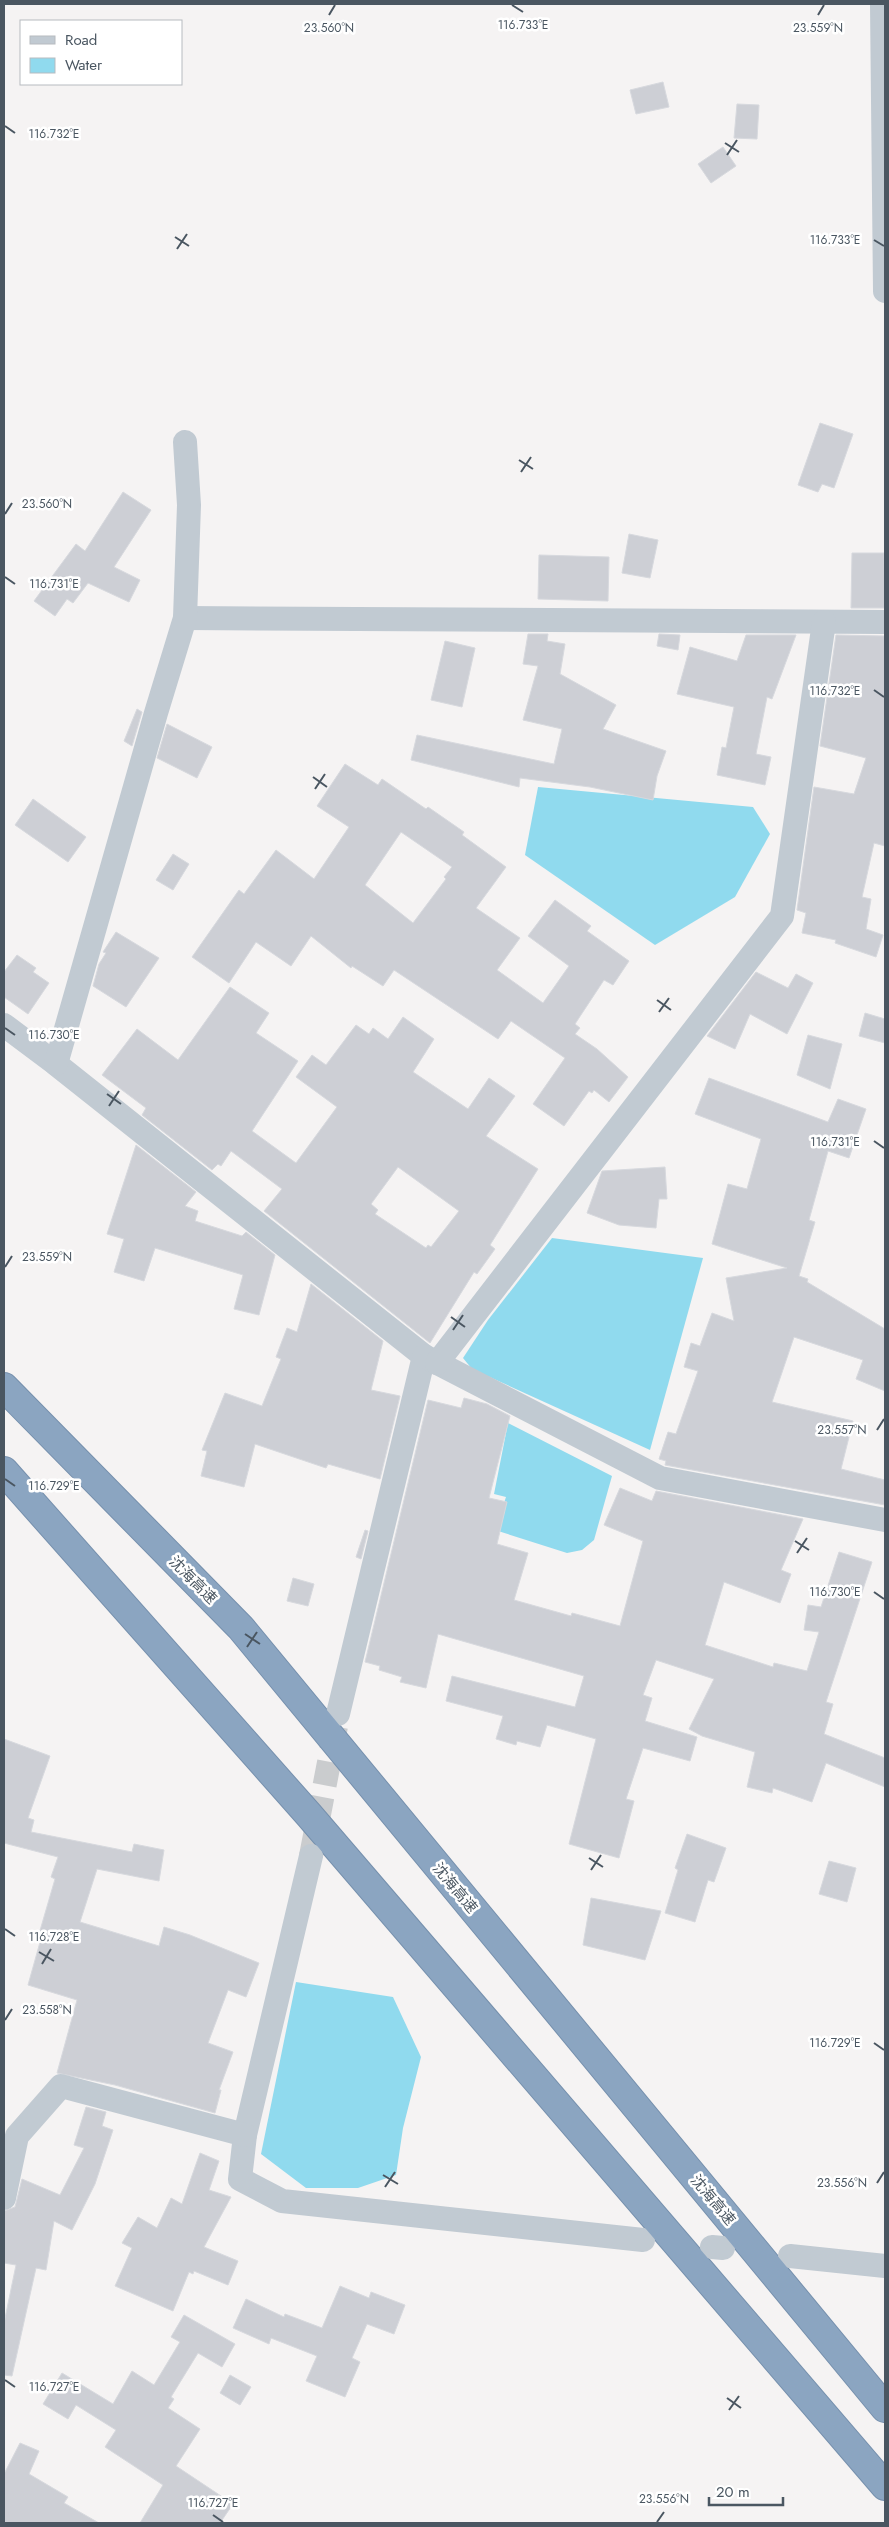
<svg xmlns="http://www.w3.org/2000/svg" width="889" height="2527" font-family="Jost,'Noto Sans SC',sans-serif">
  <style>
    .water { fill: #90daee }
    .building { fill: #cdcfd5; stroke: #d7d9de; fill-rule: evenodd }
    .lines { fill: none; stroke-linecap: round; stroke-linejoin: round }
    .minor-tunnel { stroke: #caccce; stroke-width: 24; stroke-dasharray: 24 12; stroke-linecap: butt }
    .motorway-casing { stroke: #7690ad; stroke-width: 30 }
    .minor { stroke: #c1cad2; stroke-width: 24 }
    .motorway { stroke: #8ba5c1; stroke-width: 28 }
    .ticks { fill: none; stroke: #4a5661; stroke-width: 2 }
    .labels { text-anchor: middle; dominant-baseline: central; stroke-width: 5; stroke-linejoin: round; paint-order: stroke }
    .street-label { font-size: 15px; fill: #4a5661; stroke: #fff }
    .ticks-label { font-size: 12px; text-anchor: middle; fill: #4a5661; stroke: #fff; stroke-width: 5; stroke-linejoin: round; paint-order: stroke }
  </style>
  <rect width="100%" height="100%" fill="#f5f3f3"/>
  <g class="water">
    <path d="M 538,787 L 753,807 L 770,834 L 735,897 L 655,945 L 525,855 Z"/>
    <path d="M 552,1238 L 703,1258 L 650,1450 L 472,1369 L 463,1358 L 488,1320 Z"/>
    <path d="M 508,1423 L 612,1476 L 594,1540 L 582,1550 L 567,1553 L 495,1530 L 506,1497 L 494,1494 Z"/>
    <path d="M 296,1982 L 393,1997 L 421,2057 L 403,2128 L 396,2175 L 358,2188 L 306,2188 L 261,2154 Z"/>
  </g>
  <g class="building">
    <path d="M 663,82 L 669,107 L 636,114 L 630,90 Z"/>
    <path d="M 737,104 L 759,105 L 757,139 L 734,138 Z"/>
    <path d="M 723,147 L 736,166 L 711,183 L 698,164 Z"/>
    <path d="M 820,423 L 853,434 L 834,488 L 822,484 L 818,492 L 798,485 Z"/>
    <path d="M 123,492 L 151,510 L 114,567 L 140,580 L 129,602 L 88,583 L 73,603 L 67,599 L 55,616 L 34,601 L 76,544 L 85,551 Z"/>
    <path d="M 629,534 L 658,540 L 650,578 L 622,573 Z"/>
    <path d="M 852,553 L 884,553 L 885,608 L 851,608 Z"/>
    <path d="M 539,555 L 609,557 L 608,601 L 538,599 Z"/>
    <path d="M 528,634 L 548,634 L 547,641 L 565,644 L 560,674 L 616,705 L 603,729 L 666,751 L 657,776 L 653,800 L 590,787 L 520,778 L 519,787 L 411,760 L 417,735 L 554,764 L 562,729 L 523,720 L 538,666 L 523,664 Z"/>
    <path d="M 659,634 L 680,635 L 678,650 L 657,646 Z"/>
    <path d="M 746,635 L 796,635 L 772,699 L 767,697 L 756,754 L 771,757 L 765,785 L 717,775 L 722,747 L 726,748 L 734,707 L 677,694 L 690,647 L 737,661 Z"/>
    <path d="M 836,635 L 885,636 L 885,846 L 874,843 L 862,897 L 871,899 L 866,929 L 883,935 L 876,957 L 835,943 L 836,940 L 802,933 L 806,913 L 797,910 L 814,787 L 854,794 L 866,758 L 820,746 Z"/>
    <path d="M 445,641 L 475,648 L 462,707 L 431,700 Z"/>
    <path d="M 137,709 L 142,712 L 132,746 L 124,741 Z"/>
    <path d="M 167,724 L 212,747 L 197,778 L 157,758 Z"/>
    <path d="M 345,764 L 378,785 L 382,779 L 426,809 L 428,807 L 464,832 L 462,835 L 506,867 L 476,908 L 520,938 L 497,970 L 543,1003 L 569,966 L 528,936 L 555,900 L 591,926 L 587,931 L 629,961 L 613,985 L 604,980 L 575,1024 L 580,1028 L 575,1034 L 597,1049 L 628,1077 L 609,1102 L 594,1090 L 592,1093 L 589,1091 L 564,1126 L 533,1104 L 565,1058 L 511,1021 L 498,1039 L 394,970 L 383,986 L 352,966 L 351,968 L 311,936 L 291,966 L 256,942 L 229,983 L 192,957 L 239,890 L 244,894 L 276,850 L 314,879 L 349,827 L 317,806 ZM 401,832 L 452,867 L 444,877 L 446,879 L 413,923 L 365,885 Z"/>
    <path d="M 33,799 L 86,837 L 68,862 L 15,825 Z"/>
    <path d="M 173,854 L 189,864 L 173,890 L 156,880 Z"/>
    <path d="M 116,932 L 159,958 L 126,1007 L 93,986 L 99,964 L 106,953 L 103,952 Z"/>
    <path d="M 17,955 L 36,968 L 33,972 L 49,983 L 28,1014 L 4,997 L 4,972 Z"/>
    <path d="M 756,972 L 788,988 L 796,974 L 813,983 L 787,1034 L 750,1014 L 735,1049 L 707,1036 Z"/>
    <path d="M 230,987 L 269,1013 L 256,1033 L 298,1061 L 252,1131 L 296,1163 L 337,1107 L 296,1077 L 312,1055 L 326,1065 L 356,1025 L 369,1034 L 373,1028 L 388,1039 L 403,1017 L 434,1039 L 413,1072 L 468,1109 L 489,1078 L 515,1096 L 486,1136 L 538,1169 L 490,1245 L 495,1249 L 477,1274 L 474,1272 L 430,1343 L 264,1211 L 282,1189 L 231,1151 L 221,1166 L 218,1164 L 212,1170 L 142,1115 L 146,1108 L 102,1075 L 137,1029 L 178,1060 ZM 398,1167 L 459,1211 L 431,1247 L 428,1245 L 426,1248 L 375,1214 L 378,1210 L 371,1204 Z"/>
    <path d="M 865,1013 L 885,1019 L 885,1043 L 859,1036 Z"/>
    <path d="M 808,1035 L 842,1044 L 830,1089 L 797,1075 Z"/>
    <path d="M 709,1078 L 828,1122 L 838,1099 L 866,1109 L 849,1158 L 828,1151 L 809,1220 L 815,1222 L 799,1276 L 808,1279 L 807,1282 L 885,1329 L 885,1391 L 856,1379 L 863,1360 L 794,1337 L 772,1402 L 853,1421 L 841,1469 L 885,1480 L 885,1505 L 665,1465 L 666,1461 L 659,1459 L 668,1432 L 676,1434 L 698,1371 L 684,1367 L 691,1343 L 700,1346 L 712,1313 L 734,1321 L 726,1278 L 787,1268 L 712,1244 L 728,1184 L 747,1189 L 761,1139 L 695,1114 Z"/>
    <path d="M 136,1145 L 196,1192 L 185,1206 L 198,1211 L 195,1221 L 242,1236 L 246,1232 L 275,1255 L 259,1315 L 234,1309 L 243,1275 L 155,1248 L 144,1281 L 114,1272 L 124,1239 L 107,1234 Z"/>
    <path d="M 665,1167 L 667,1199 L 659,1199 L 656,1228 L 619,1225 L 587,1213 L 602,1171 Z"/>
    <path d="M 311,1284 L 383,1341 L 371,1390 L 400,1396 L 380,1479 L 328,1464 L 326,1468 L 255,1444 L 244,1487 L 201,1476 L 207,1451 L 202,1450 L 225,1393 L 262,1406 L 281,1359 L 276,1357 L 287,1328 L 297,1332 Z"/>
    <path d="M 464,1398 L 487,1404 L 510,1416 L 489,1498 L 507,1502 L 497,1544 L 528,1553 L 514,1600 L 571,1616 L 572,1613 L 620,1626 L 643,1541 L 604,1525 L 620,1488 L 652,1501 L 656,1491 L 803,1519 L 781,1570 L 791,1574 L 780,1603 L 724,1582 L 705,1645 L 773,1667 L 774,1663 L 807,1671 L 819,1632 L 804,1630 L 808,1605 L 821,1607 L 839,1552 L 872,1562 L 826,1702 L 833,1704 L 824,1734 L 885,1758 L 885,1787 L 826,1763 L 812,1802 L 773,1788 L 772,1793 L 747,1787 L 755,1752 L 702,1736 L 689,1729 L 714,1679 L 656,1660 L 643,1695 L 652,1698 L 645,1721 L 697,1737 L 690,1761 L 643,1748 L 626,1799 L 634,1801 L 619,1858 L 569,1844 L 596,1739 L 547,1725 L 540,1747 L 517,1741 L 516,1745 L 496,1739 L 503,1716 L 446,1701 L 452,1676 L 575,1707 L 584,1676 L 438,1634 L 426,1688 L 400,1682 L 402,1677 L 379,1670 L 380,1666 L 365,1662 L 428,1400 L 461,1408 Z"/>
    <path d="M 365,1530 L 368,1531 L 361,1559 L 356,1557 Z"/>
    <path d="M 293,1578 L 314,1584 L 308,1606 L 287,1601 Z"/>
    <path d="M 4,1739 L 50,1756 L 28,1818 L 34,1820 L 31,1832 L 132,1852 L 134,1844 L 164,1850 L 159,1881 L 97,1869 L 80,1922 L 159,1946 L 164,1927 L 190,1935 L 259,1963 L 246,1997 L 228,1990 L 208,2043 L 233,2052 L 219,2090 L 221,2090 L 215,2113 L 115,2085 L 57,2073 L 77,2000 L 28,1985 L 42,1935 L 39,1934 L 55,1879 L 51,1877 L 58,1857 L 4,1843 Z"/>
    <path d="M 687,1834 L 726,1848 L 714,1882 L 708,1880 L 695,1922 L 665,1913 L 678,1870 L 675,1868 Z"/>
    <path d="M 829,1861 L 856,1868 L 847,1902 L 819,1894 Z"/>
    <path d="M 591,1898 L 661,1911 L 645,1960 L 583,1945 Z"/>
    <path d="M 86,2107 L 106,2112 L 102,2126 L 113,2130 L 95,2184 L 72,2230 L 54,2221 L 46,2270 L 36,2268 L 12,2376 L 4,2375 L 4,2323 L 16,2265 L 4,2263 L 4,2211 L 15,2207 L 22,2179 L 60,2195 L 84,2148 L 74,2145 Z"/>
    <path d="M 200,2153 L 219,2161 L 209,2190 L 231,2197 L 204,2247 L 238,2261 L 228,2285 L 194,2271 L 193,2274 L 189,2272 L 173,2311 L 115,2286 L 132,2248 L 122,2243 L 138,2217 L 157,2228 L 171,2198 L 182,2204 Z"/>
    <path d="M 340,2286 L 369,2298 L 371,2292 L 405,2305 L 394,2334 L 367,2324 L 352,2358 L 360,2362 L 345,2397 L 306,2381 L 317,2356 L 271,2338 L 269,2344 L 233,2328 L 246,2299 L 284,2317 L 285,2314 L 322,2328 Z"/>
    <path d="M 184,2315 L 235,2344 L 222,2367 L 198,2353 L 171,2397 L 174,2399 L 168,2408 L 200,2429 L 176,2466 L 233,2504 L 220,2523 L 140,2523 L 163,2485 L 105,2447 L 116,2430 L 76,2405 L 68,2419 L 43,2404 L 62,2373 L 113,2404 L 132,2371 L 154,2385 L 180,2342 L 171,2337 Z"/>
    <path d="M 230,2375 L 251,2387 L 240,2405 L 220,2393 Z"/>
    <path d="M 20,2443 L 39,2451 L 29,2474 L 68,2497 L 64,2503 L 99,2523 L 4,2523 L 4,2474 Z"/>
  </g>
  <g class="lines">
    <path class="minor-tunnel" d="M 311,1856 L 336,1726"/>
    <g class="motorway-casing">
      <g id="motorway">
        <path d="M 4,1387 L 241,1628 L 885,2408"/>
        <path d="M 4,1471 L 309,1815 L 885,2486"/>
      </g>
    </g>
    <g class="minor">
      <path d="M 882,4 L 885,291"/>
      <path d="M 185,618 L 885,622"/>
      <path d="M 4,1025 L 56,1064 L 424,1356 L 338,1714"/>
      <path d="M 56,1064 L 156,713 L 185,618 L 189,505 L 185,442"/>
      <path d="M 424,1356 L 660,1478 L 885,1520"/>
      <path d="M 437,1363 L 782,916 L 824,622"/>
      <path d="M 311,1856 L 245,2135 L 240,2179 L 282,2201 L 643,2240"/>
      <path d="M 4,2198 L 17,2136 L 61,2086 L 245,2135"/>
      <path d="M 712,2247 L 723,2248"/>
      <path d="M 790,2256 L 885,2266"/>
    </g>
    <use href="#motorway" class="motorway"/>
  </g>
  <path class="ticks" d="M 512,5 L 523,12M 329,15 L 335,5M 818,15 L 824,5M 5,126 L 15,133M 725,143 L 739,152M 727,155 L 737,140M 175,237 L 189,246M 874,240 L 884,246M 177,249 L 187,234M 519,460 L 533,469M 521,472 L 531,457M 5,514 L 12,503M 5,577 L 15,584M 874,690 L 884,697M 313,777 L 327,787M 315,789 L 325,774M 657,1000 L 671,1010M 659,1012 L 669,998M 5,1028 L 15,1035M 107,1094 L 121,1104M 109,1106 L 119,1091M 874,1141 L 884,1148M 5,1267 L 12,1256M 451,1317 L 465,1327M 453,1330 L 463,1315M 877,1430 L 884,1419M 5,1479 L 15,1486M 795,1541 L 809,1550M 797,1553 L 807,1538M 874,1592 L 884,1599M 245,1634 L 260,1644M 247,1647 L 257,1632M 589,1858 L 603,1867M 591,1870 L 601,1855M 5,1929 L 15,1936M 39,1952 L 54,1961M 42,1964 L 51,1949M 5,2020 L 12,2009M 874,2043 L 884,2050M 383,2175 L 398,2184M 877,2183 L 884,2172M 385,2187 L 395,2172M 5,2380 L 15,2387M 727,2398 L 741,2408M 729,2410 L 739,2396M 213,2515 L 223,2522M 657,2522 L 664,2512"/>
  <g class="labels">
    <g class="street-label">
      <text transform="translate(193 1580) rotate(45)">沈海高速</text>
      <text transform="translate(455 1888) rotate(50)">沈海高速</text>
      <text transform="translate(713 2200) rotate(50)">沈海高速</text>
    </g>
  </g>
  <g class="ticks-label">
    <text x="523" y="29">116.733°E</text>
    <text x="329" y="32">23.560°N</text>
    <text x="818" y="32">23.559°N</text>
    <text x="54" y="138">116.732°E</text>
    <text x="835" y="244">116.733°E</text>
    <text x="47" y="508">23.560°N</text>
    <text x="54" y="588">116.731°E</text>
    <text x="835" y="695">116.732°E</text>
    <text x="54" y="1039">116.730°E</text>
    <text x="835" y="1146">116.731°E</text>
    <text x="47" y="1261">23.559°N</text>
    <text x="842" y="1434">23.557°N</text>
    <text x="54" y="1490">116.729°E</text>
    <text x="835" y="1596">116.730°E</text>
    <text x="54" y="1941">116.728°E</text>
    <text x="47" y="2014">23.558°N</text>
    <text x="835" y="2047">116.729°E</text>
    <text x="842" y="2187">23.556°N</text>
    <text x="54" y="2391">116.727°E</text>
    <text x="664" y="2503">23.556°N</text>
    <text x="213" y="2507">116.727°E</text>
  </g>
  <rect width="889" height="2527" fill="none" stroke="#4a5661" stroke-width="10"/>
  <rect x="20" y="20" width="162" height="65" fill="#ffffff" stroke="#b7bbc0"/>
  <rect x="30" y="36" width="25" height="8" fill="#c1cad2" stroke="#b7bbc0"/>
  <text x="65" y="45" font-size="15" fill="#4a5661">Road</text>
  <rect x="30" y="58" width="25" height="15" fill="#90daee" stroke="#b7bbc0"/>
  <text x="65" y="70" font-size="15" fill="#4a5661">Water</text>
  <path d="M709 2497v8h74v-8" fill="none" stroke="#4a5661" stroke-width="2.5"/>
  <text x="716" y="2497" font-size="15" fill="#4a5661" stroke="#ffffff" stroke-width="4" paint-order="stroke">20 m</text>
</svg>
